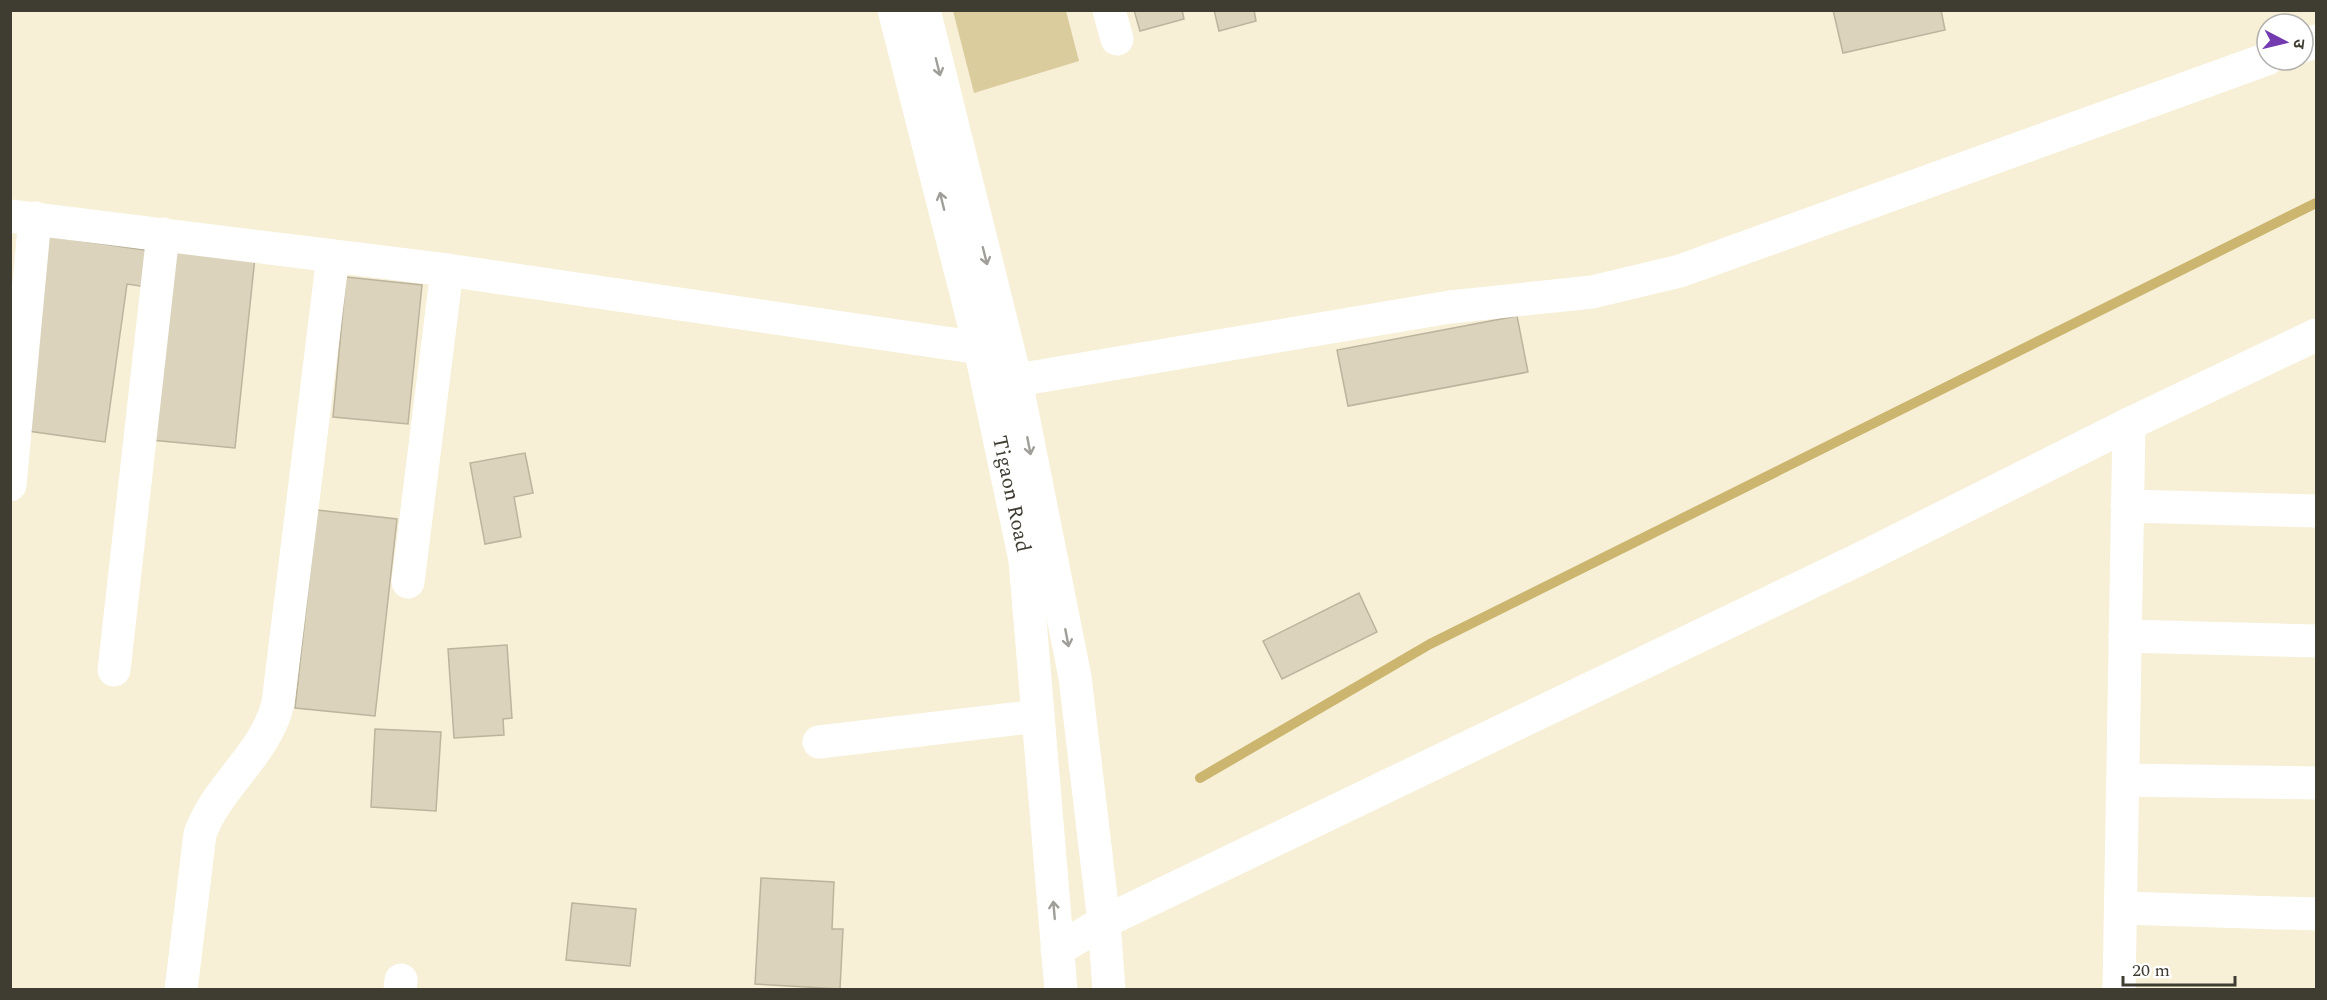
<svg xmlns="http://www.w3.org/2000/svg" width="2327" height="1000" font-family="Spectral,'Noto Sans Devanagari',serif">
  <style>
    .green { fill: #dbcc9e }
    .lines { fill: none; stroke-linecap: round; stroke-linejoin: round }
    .stream { stroke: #ccb66f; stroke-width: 10 }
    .building { fill: #dbd3bb; stroke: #bcb49d; stroke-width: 1.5 }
    .minor { stroke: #fff; stroke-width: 33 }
    .oneway { stroke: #9f9e98 }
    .labels { text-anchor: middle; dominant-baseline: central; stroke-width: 4.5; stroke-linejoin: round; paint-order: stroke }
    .street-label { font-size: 21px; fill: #3f3c32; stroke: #fff }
  </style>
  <rect width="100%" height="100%" fill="#f7efd6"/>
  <path class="green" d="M 953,11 L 1066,11 L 1079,61 L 974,93 Z"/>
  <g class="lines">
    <path class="stream" d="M 1200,778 L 1430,644 L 2316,203"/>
  </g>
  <g class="building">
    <path d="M 1134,10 L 1182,10 L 1184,19 L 1140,31 Z"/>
    <path d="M 1214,10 L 1254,10 L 1256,21 L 1219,31 Z"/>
    <path d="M 1833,10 L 1941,10 L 1945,30 L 1843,53 Z"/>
    <path d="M 48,236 L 158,252 L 153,288 L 127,284 L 105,442 L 21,430 Z"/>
    <path d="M 171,248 L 255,257 L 235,448 L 151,440 Z"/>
    <path d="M 346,277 L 422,285 L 408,424 L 333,417 Z"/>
    <path d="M 1517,316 L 1528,372 L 1348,406 L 1337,350 Z"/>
    <path d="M 525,453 L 533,493 L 514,497 L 521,537 L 485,544 L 470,463 Z"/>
    <path d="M 317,510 L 397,519 L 375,716 L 295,708 Z"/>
    <path d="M 1359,593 L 1377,632 L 1282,679 L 1263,641 Z"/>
    <path d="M 507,645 L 512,718 L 503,719 L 504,735 L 454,738 L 448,649 Z"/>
    <path d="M 375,729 L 441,732 L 436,811 L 371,807 Z"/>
    <path d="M 761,878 L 834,882 L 832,929 L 843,929 L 840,989 L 755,984 Z"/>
    <path d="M 572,903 L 636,909 L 630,966 L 566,960 Z"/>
  </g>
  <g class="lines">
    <g class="minor">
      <path d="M 894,10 L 980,348 L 1025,560 L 1061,990"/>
      <path d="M 924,10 L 1016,381 L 1075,677 L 1104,922 L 1109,990"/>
      <path d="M 1109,10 L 1117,39"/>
      <path d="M 2303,46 L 2316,41"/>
      <path d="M 10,216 L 447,270 L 980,348"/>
      <path d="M 988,385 L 1450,307 L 1592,292 L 1680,271 L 2267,59"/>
      <path d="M 10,485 L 35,218"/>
      <path d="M 2127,506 L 2316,511"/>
      <path d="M 408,582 L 447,270"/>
      <path d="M 2125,636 L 2316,641"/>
      <path d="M 114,670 L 163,234"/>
      <path d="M 819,742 L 1038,716"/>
      <path d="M 2123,780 L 2316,783"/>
      <path d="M 2121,908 L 2316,914"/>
      <path d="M 1057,950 L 1104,922 L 1870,554 L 2129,424 L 2316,335"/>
      <path d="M 181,990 L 200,834 C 217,786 266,754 278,703 L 333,256"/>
      <path d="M 400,990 L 401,980"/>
      <path d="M 2119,990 L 2129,424"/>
    </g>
  </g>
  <defs><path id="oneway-shaft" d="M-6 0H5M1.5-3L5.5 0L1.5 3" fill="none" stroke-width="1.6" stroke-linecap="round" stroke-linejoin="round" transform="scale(1.5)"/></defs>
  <g class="oneway">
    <use href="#oneway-shaft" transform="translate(938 67) rotate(76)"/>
    <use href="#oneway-shaft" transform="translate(942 201) rotate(-104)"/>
    <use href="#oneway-shaft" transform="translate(985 256) rotate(76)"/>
    <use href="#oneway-shaft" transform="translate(1029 446) rotate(79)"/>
    <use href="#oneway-shaft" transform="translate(1067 638) rotate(79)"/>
    <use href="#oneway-shaft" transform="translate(1054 910) rotate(-95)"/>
  </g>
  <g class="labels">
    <g class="street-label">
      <text transform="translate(1011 494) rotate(78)">Tigaon Road</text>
    </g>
  </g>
  <rect width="2327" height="1000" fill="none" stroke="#3f3c32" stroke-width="24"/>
  <g transform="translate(2285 42) rotate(97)"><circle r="28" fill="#ffffff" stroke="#b2b1ad" stroke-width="1.5"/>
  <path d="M0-4.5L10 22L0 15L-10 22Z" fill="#743bb1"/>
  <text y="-9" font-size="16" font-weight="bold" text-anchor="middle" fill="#3f3c32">उ</text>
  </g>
  <path d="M2123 976v9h112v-9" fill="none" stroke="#3f3c32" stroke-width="3"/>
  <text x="2132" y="976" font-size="18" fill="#3f3c32" stroke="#ffffff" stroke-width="4.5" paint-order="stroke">20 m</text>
</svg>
